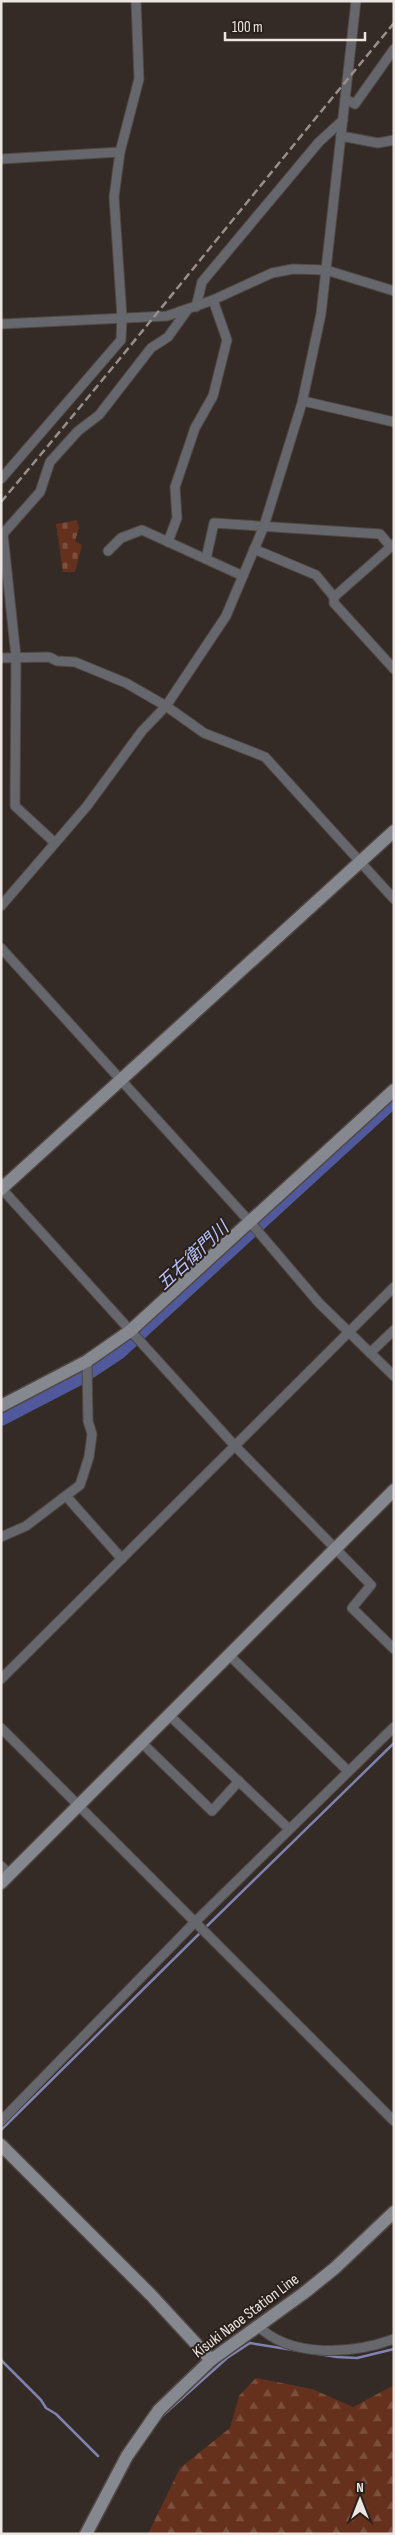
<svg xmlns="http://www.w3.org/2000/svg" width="395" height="2535" font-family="'Sofia Sans Condensed','Noto Sans JP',sans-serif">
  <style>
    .forest { fill: url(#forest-firs) }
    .cemetery { fill: url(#cemetery-stones) }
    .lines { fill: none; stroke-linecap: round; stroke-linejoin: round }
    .stream { stroke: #7e83b0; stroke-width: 2.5 }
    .river { stroke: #4f599b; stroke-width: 16 }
    .street-casing { stroke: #514844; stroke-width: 11 }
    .secondary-casing { stroke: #514844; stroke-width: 15 }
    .street { stroke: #66676c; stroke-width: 9 }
    .secondary { stroke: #868890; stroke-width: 12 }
    .rail { stroke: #988f8c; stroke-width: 2.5; stroke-dasharray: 8 4; stroke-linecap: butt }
    .labels { text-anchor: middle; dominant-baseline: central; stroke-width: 4; stroke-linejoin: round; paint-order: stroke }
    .street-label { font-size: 16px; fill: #ece5e2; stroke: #2a201c }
    .water-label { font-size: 18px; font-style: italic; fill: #b6c2fb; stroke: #2a201c }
  </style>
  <defs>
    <pattern id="forest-firs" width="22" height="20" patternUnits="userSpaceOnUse" patternTransform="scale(1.25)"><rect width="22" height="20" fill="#66311c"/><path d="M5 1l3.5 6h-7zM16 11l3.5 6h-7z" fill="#7c4f3d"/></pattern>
    <pattern id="cemetery-stones" width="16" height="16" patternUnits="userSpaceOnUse" patternTransform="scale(1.25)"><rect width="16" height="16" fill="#66311c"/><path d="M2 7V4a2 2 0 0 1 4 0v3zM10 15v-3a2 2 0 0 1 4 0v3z" fill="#7c4f3d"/></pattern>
  </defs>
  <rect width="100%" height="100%" fill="#342a26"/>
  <path class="forest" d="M 256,2378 L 312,2389 L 353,2407 L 394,2385 L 394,2534 L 148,2534 L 180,2468 L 230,2428 L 239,2396 Z"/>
  <path class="cemetery" d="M 77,520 L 79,528 L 75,541 L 82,545 L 75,572 L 63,572 L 56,524 Z"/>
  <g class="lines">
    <g class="stream">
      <path d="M 205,1928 L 394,1743"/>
      <path d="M 1,2130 L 201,1932"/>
      <path d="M 1,2360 L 41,2400 L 46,2408 L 56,2414 L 98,2456"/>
      <path d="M 161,2417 L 227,2358 L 250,2343 L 337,2357 L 357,2358 L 394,2349"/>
    </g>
    <path class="river" d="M 1,1418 L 80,1377 L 118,1352 L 394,1099"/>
    <g class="street-casing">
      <g id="street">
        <path d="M 345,99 L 355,104 L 394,49"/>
        <path d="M 341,136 L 378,143 L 394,140"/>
        <path d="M 1,159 L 120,152"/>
        <path d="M 196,307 L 202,282 L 319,142 L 343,120"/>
        <path d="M 1,324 L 167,316 L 213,300 L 272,273 L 293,269 L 326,270 L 394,291"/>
        <path d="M 303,401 L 394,422"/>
        <path d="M 1,479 L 121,340 L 122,317 L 114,197 L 120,152 L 139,79 L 136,1"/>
        <path d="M 3,534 L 16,657 L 15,806 L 55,843"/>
        <path d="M 1,536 L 40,492 L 50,462 L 78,431 L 99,415 L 151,348 L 168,337 L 188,309"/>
        <path d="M 168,542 L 177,518 L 175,487 L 195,428 L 213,396 L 227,340 L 213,300"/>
        <path d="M 254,549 L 316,575 L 334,597 L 394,544"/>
        <path d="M 108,551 L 121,538 L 142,530 L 243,576"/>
        <path d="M 206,559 L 214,523 L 380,534 L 391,547"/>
        <path d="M 334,597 L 334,603 L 394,669"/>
        <path d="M 1,658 L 49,657 L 57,661 L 75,662 L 126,683 L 166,706 L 204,733 L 265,757 L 394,899"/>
        <path d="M 1,906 L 87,806 L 142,731 L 166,706 L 226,616 L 264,526 L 302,403 L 321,314 L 356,1"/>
        <path d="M 1,948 L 250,1222 L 319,1303 L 394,1376"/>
        <path d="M 2,1189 L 235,1446 L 371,1585 L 352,1608 L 394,1649"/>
        <path d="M 370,1353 L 394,1330"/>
        <path d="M 66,1496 L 122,1559"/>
        <path d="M 1,1537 L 26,1526 L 80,1485 L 89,1457 L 92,1434 L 88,1421 L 87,1361"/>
        <path d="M 230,1656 L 348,1771"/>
        <path d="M 1,1679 L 394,1287"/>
        <path d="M 170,1716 L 289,1829"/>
        <path d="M 1,1728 L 394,2121"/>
        <path d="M 142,1743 L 212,1811 L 239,1781"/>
        <path d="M 1,1866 L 10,1875"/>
        <path d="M 1,2121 L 196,1921 L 394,1727"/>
        <path d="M 257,2325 C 290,2359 353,2354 394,2339"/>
      </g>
    </g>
    <g class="secondary-casing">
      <g id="secondary">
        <path d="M 1,1189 L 394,831"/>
        <path d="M 1,1406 L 87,1361 L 130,1331 L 394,1090"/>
        <path d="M 1,1883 L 394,1490"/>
        <path d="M 1,2145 L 151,2295 L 211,2360"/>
        <path d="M 86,2534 L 127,2456 L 159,2410 L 211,2360 L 304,2293 L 335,2268 L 394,2212"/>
      </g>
    </g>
    <use href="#street" class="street"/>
    <use href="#secondary" class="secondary"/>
    <path class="rail" d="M 1,502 C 134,344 262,182 394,23"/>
  </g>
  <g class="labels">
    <g class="street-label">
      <text transform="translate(246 2316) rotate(-37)">Kisuki Naoe Station Line</text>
    </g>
    <g class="water-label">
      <text transform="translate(193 1256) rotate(-43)">五右衛門川</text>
    </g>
  </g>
  <rect width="395" height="2535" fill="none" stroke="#ece5e2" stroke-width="5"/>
  <g transform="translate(360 2500)" stroke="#2a201c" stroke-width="4" paint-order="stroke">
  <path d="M0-4L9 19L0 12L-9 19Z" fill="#ece5e2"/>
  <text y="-8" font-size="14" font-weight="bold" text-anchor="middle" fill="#ece5e2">N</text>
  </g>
  <path d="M225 32v8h140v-8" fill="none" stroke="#ece5e2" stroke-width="2.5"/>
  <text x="232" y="32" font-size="15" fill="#ece5e2" stroke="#2a201c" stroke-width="4" paint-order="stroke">100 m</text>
</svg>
